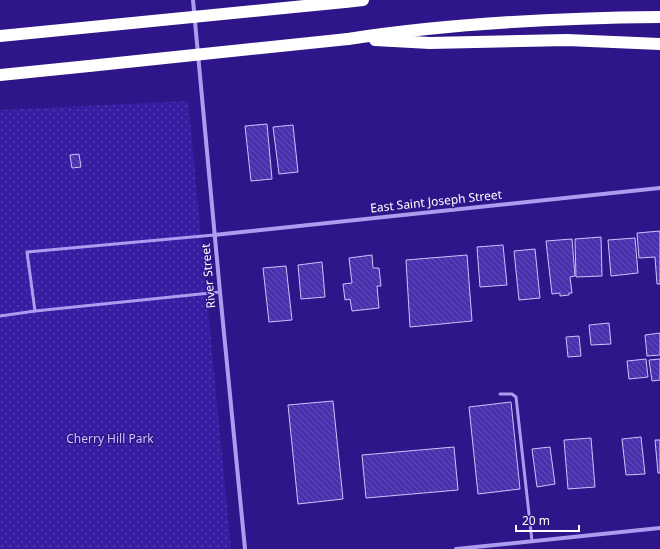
<svg xmlns="http://www.w3.org/2000/svg" width="660" height="549" font-family="'Noto Sans',sans-serif">
  <style>
    .park { fill: url(#park-dots) }
    .building { fill: url(#building-back-hatch); stroke: #cdc2fb }
    .lines { fill: none; stroke-linecap: round; stroke-linejoin: round }
    .lane { stroke: #ac9cef; stroke-width: 3 }
    .street { stroke: #ac9cef; stroke-width: 4 }
    .highway { stroke: #fff; stroke-width: 12 }
    .highway-bridge { stroke: #fff; stroke-width: 12 }
    .labels { text-anchor: middle; dominant-baseline: central; stroke-width: 3; stroke-linejoin: round; paint-order: stroke }
    .street-label { font-size: 12px; fill: #fff; stroke: #2e1589 }
    .park-label { font-size: 12px; fill: #cdc2fb; stroke: #2e1589 }
  </style>
  <defs>
    <pattern id="park-dots" width="8" height="8" patternUnits="userSpaceOnUse"><rect width="8" height="8" fill="#381da3"/><path d="M2 2h.1M6 6h.1" fill="none" stroke="#563fb1" stroke-width="1.8" stroke-linecap="round"/></pattern>
    <pattern id="building-back-hatch" width="6" height="6" patternUnits="userSpaceOnUse"><rect width="6" height="6" fill="#4a30ad"/><path d="M-1 5l2 2M0 0l6 6M5-1l2 2" fill="none" stroke="#654fb9"/></pattern>
  </defs>
  <rect width="100%" height="100%" fill="#2e1589"/>
  <path class="park" d="M 188,101 L 231,549 L 0,549 L 0,110 Z"/>
  <g class="building">
    <path d="M 267,124 L 272,179 L 251,181 L 245,126 Z"/>
    <path d="M 293,125 L 298,172 L 279,174 L 273,127 Z"/>
    <path d="M 79,154 L 81,167 L 72,168 L 70,155 Z"/>
    <path d="M 660,231 L 660,284 L 657,284 L 655,257 L 639,258 L 637,233 Z"/>
    <path d="M 601,237 L 602,276 L 576,277 L 575,239 Z"/>
    <path d="M 635,238 L 638,273 L 611,276 L 608,240 Z"/>
    <path d="M 572,239 L 575,276 L 570,277 L 572,293 L 569,293 L 569,295 L 560,296 L 560,293 L 552,294 L 546,241 Z"/>
    <path d="M 503,245 L 507,285 L 480,287 L 477,247 Z"/>
    <path d="M 535,249 L 540,298 L 519,300 L 514,251 Z"/>
    <path d="M 372,255 L 373,268 L 379,268 L 381,286 L 377,286 L 379,308 L 352,311 L 350,299 L 345,300 L 343,284 L 352,283 L 349,258 Z"/>
    <path d="M 467,255 L 472,321 L 410,327 L 406,260 Z"/>
    <path d="M 322,262 L 325,297 L 301,299 L 298,265 Z"/>
    <path d="M 286,266 L 292,320 L 269,322 L 263,268 Z"/>
    <path d="M 609,323 L 611,344 L 591,345 L 589,325 Z"/>
    <path d="M 660,333 L 660,355 L 647,356 L 645,335 Z"/>
    <path d="M 579,336 L 581,356 L 568,357 L 566,337 Z"/>
    <path d="M 646,359 L 648,377 L 629,379 L 627,361 Z"/>
    <path d="M 660,359 L 660,380 L 652,381 L 649,360 Z"/>
    <path d="M 333,401 L 343,499 L 298,504 L 288,405 Z"/>
    <path d="M 511,402 L 520,489 L 478,494 L 469,407 Z"/>
    <path d="M 641,437 L 645,474 L 626,475 L 622,439 Z"/>
    <path d="M 591,438 L 595,487 L 568,489 L 564,440 Z"/>
    <path d="M 655,440 L 660,440 L 660,473 L 658,473 Z"/>
    <path d="M 454,447 L 458,490 L 366,498 L 362,455 Z"/>
    <path d="M 550,447 L 555,484 L 537,487 L 532,449 Z"/>
  </g>
  <g class="lines">
    <g class="lane">
      <path d="M 214,235 L 27,252 L 35,311 L 220,292"/>
      <path d="M 0,316 L 35,311"/>
      <path d="M 500,394 L 512,394 L 516,397 L 532,541"/>
    </g>
    <g class="street">
      <path d="M 193,0 L 220,292 L 245,549"/>
      <path d="M 214,235 L 660,188"/>
      <path d="M 456,549 L 660,528"/>
    </g>
    <g class="highway">
      <path d="M 345,2 L 363,0"/>
      <path d="M 348,39 C 451,23 556,18 660,17"/>
      <path d="M 375,40 L 430,43 L 567,40 L 660,44"/>
      <path d="M 0,75 L 89,66"/>
    </g>
    <g class="highway-bridge">
      <path d="M 0,36 L 345,2"/>
      <path d="M 89,66 L 348,39"/>
    </g>
  </g>
  <g class="labels">
    <g class="street-label">
      <text transform="translate(436 201) rotate(-6)">East Saint Joseph Street</text>
      <text transform="translate(208 276) rotate(-95)">River Street</text>
    </g>
    <g class="park-label">
      <text x="110" y="438">Cherry Hill Park</text>
    </g>
  </g>
  <path d="M516 525v6h63v-6" fill="none" stroke="#ffffff" stroke-width="2"/>
  <text x="522" y="525" font-size="12" fill="#ffffff" stroke="#2e1589" stroke-width="3" paint-order="stroke">20 m</text>
</svg>
